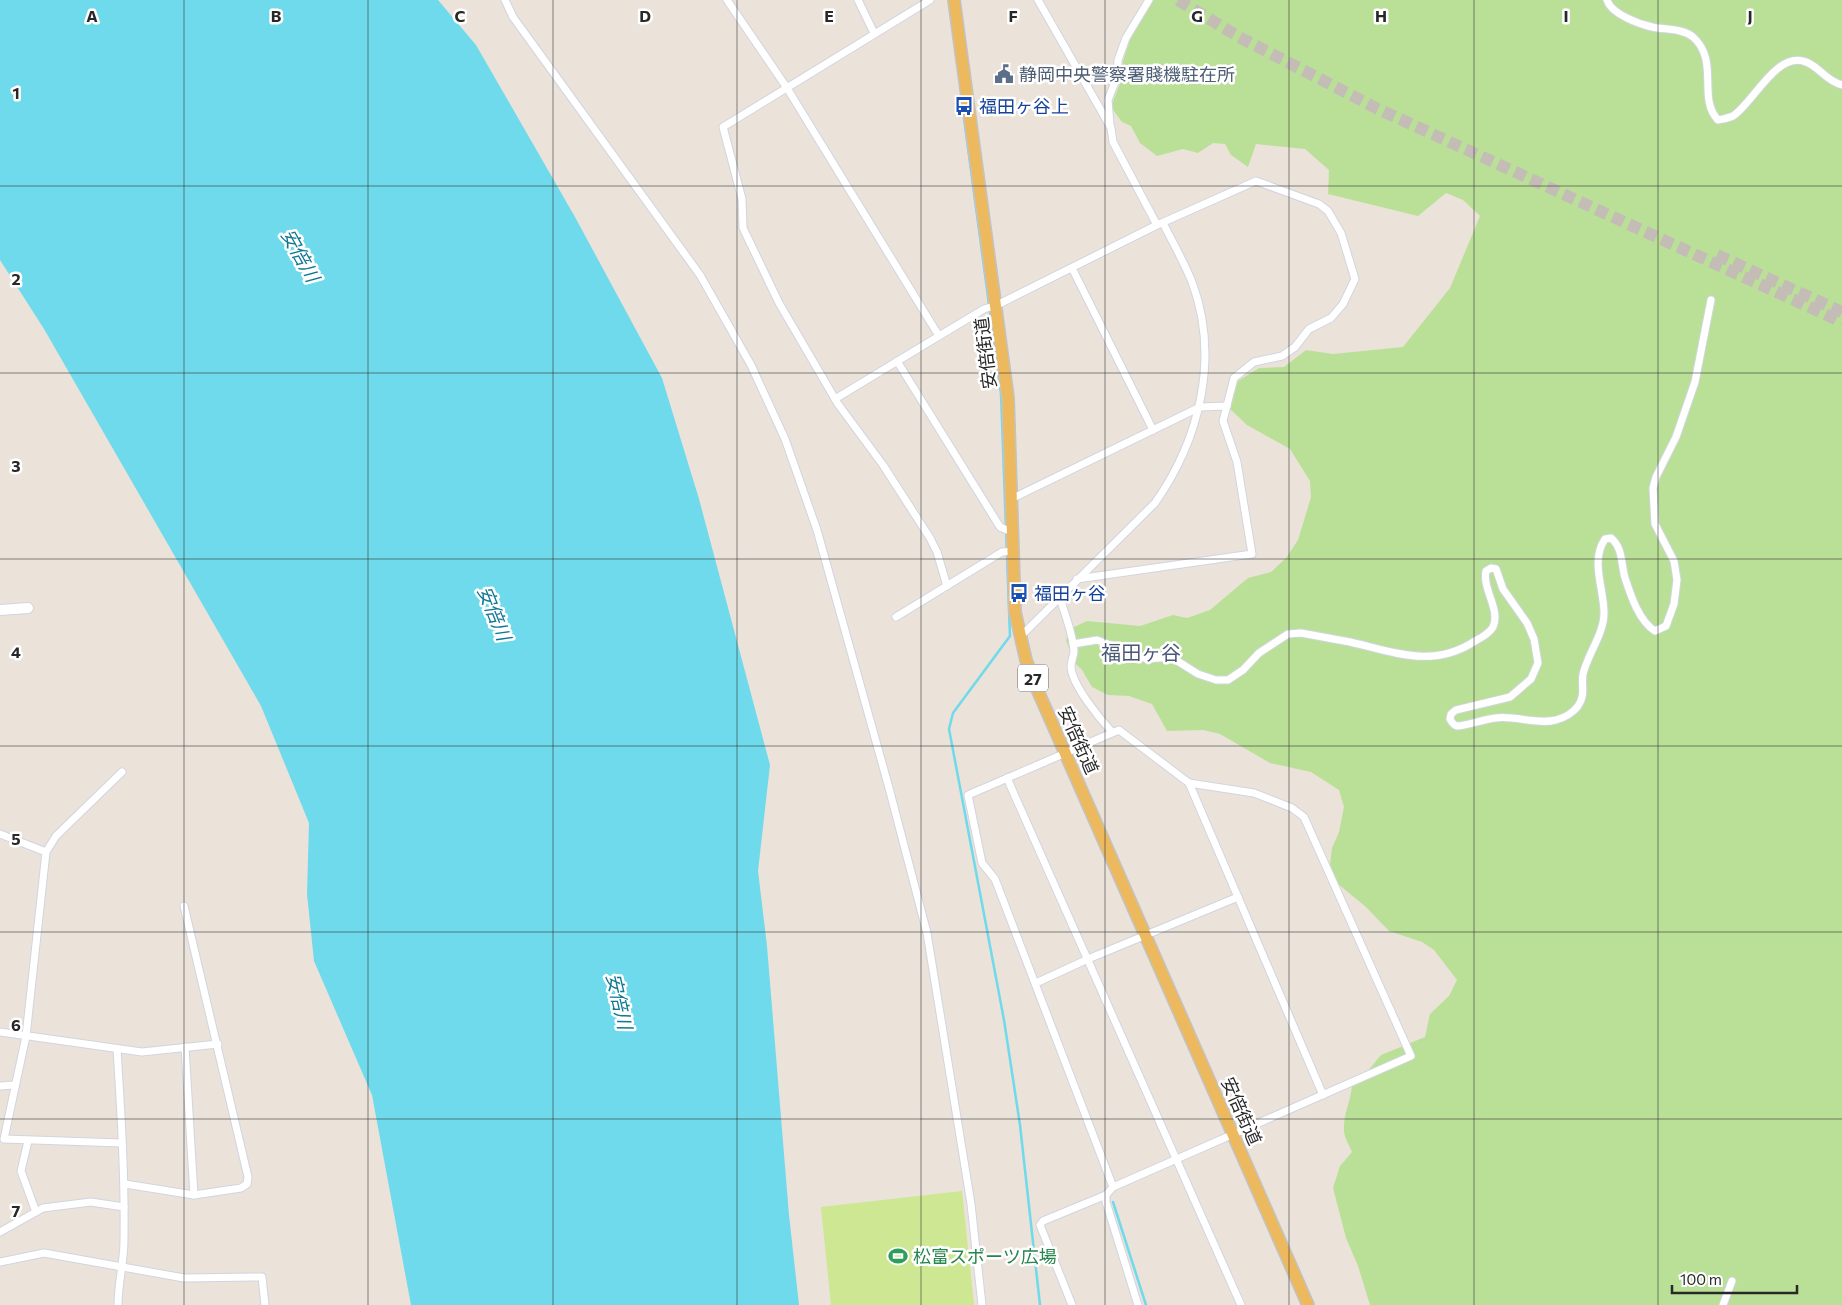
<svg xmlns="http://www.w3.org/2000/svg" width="1842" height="1305" font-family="Commissioner,'Noto Sans JP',sans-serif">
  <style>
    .green { fill: #bae098 }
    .pitch { fill: #cee793 }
    .water { fill: #6fdaeb }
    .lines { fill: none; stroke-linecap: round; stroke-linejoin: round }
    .stream { stroke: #6fdaeb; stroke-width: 2.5 }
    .highway-tunnel { stroke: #c4bdb6; stroke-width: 12; stroke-dasharray: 12 6; stroke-linecap: butt }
    .street-casing { stroke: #d0d5e1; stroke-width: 9 }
    .secondary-casing { stroke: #d0d5e1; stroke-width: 12 }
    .primary-casing { stroke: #c3c3c3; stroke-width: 14 }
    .street { stroke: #fff; stroke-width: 7 }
    .secondary { stroke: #fff; stroke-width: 10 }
    .primary { stroke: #ecb95e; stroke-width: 11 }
    .grid { fill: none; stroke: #282828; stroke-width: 1; stroke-opacity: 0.55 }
    .labels { text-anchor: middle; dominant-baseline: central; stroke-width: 5; stroke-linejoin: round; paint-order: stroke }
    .shield { fill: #fff; stroke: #686868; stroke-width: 1 }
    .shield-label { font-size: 16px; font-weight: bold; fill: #282828 }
    .service-label { font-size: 18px; fill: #4e5e75; stroke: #fff; text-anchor: start }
    .transit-label { font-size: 18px; fill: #164399; stroke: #fff; text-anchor: start }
    .street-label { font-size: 18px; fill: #282828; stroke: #fff }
    .leisure-label { font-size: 18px; fill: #27864d; stroke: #fff; text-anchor: start }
    .water-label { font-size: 19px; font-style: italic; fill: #117894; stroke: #fff }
    .quarter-label { font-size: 20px; fill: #4a5878; stroke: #fff }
    .grid-label { font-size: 16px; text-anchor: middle; font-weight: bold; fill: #282828; stroke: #fff; stroke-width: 5; stroke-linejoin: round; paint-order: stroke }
  </style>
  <rect width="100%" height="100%" fill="#ebe2da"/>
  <path class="green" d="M 1153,0 L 1842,0 L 1842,1305 L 1370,1305 L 1358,1266 L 1346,1238 L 1333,1188 L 1340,1166 L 1352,1152 C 1349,1145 1344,1137 1344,1130 C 1343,1113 1352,1099 1352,1083 L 1367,1072 L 1381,1055 L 1425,1037 L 1430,1014 L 1449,996 L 1457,980 L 1434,950 L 1422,942 L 1389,931 L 1366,907 L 1338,884 L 1330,865 L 1332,848 L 1339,832 L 1344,807 L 1339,790 L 1311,772 L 1270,763 L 1220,734 L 1203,730 L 1167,731 L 1152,704 L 1129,696 L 1108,695 L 1092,687 L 1082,670 L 1074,662 L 1066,640 L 1072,628 L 1087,621 L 1140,626 L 1173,615 L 1187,618 L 1210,610 L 1248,578 L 1271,572 L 1286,558 L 1298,540 L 1311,497 L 1310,481 L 1290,449 L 1247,425 L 1230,409 L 1238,381 L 1259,368 L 1284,367 L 1306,350 L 1333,354 L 1403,347 L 1450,288 L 1480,216 L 1463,200 L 1446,193 L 1418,216 L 1328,194 L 1329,170 L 1305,149 L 1256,144 L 1248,167 L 1231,155 L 1225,144 L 1213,143 L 1198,153 L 1183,149 L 1157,156 L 1140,143 L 1131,126 L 1122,122 L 1111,107 L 1122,78 L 1123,61 L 1130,40 Z"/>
  <path class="pitch" d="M 962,1191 L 974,1305 L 831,1305 L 821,1207 Z"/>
  <path class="water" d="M 0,0 L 438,0 L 476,45 L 575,217 L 662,378 L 699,499 L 770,765 L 758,871 L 767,946 L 789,1215 L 799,1305 L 411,1305 L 372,1095 L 314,961 L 307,894 L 309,823 L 261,706 L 44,329 L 0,260 Z"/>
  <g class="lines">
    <g class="stream">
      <path d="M 962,103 L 1001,394 L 1010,636 L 953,713 L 949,729 L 1004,1020 L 1020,1125 L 1040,1305"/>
      <path d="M 1113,1202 L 1146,1305"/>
    </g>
    <g class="highway-tunnel">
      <path d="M 1178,0 L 1239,37 L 1378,109 L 1842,322"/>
      <path d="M 1717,255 L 1842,312"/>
    </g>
    <g class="street-casing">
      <g id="street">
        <path d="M 505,0 L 513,17 L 700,275 L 751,365 L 785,439 L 817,530 L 889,788 L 927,933 L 971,1204 L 982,1305"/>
        <path d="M 727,0 L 787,88 L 939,336 L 984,309 L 997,305 L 1157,225 L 1256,181 L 1319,204 L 1328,211 L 1341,233 L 1355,279 L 1343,304 L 1331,318 L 1309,329 L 1295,347 L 1282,356 L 1254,362 L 1234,378 L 1223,421 L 1237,462 L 1252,554 L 1077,579"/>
        <path d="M 858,0 L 874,33"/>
        <path d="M 930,0 L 723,127 L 742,199 L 743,228 L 779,303 L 838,404 L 883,465 L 930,538 L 937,552 L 947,586"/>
        <path d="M 1038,0 L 1111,128 L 1113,142 L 1157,225"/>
        <path d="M 1607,0 C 1611,14 1639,24 1652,27 C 1665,30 1682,28 1693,37 C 1720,61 1697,98 1718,120 C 1723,119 1729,118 1733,116 C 1752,104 1776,53 1803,61 C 1819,65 1824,80 1842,85"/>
        <path d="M 1110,125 L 1108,100 L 1117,77 L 1118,60 L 1126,38 L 1149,0"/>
        <path d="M 1072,268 L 1153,430"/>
        <path d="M 897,361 L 1000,527 L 1012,532"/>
        <path d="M 835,399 L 939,336"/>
        <path d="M 1011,499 L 1200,407 L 1227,406"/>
        <path d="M 1060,598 C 1065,615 1073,634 1074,651 C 1074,656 1071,661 1071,666 C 1071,684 1100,719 1112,732"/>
        <path d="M 896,617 L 1002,552 L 1013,551"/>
        <path d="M 1021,636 L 1155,503 C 1200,439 1220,357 1192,282 C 1184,262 1173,243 1163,223"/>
        <path d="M 1073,644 L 1097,640 L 1147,659 L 1171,657 L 1198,674 L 1216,680 L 1228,680 L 1243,670 L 1259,653 L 1288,634 L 1301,633 C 1317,636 1334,639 1350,642 C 1394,652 1433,669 1475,641 C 1481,638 1489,634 1493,627 C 1501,610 1482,589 1486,571 L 1491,568 L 1496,569 L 1503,589 L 1527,623 L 1534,639 L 1538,663 L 1531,679 L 1510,697 L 1456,710 L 1451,714 L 1450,719 C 1452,723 1454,726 1458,726 C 1464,726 1486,719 1495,718 C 1515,715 1536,725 1556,720 C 1563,718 1573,713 1578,706 C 1586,695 1581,685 1583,674 C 1588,653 1604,634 1604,613 C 1604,588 1590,561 1605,539 L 1611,538 C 1623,548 1621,564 1625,578 C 1631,596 1639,621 1655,631 L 1666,626 L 1674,604 L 1677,580 L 1674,561 L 1655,524 L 1653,488 L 1656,477 L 1676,437 L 1695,382 L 1711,300"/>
        <path d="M 1119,730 L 1189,783 L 1254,793 L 1292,808 L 1304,817 L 1411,1056 L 1113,1187 L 995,879 L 982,863 L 968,795 Z"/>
        <path d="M 1007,778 L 1241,1305"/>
        <path d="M 1189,783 L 1323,1095"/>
        <path d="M 0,834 L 46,852"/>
        <path d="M 1036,983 L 1088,959 L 1238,897"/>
        <path d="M 0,1032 L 142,1052 L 218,1044"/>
        <path d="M 185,1047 L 194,1195"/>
        <path d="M 117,1049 C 121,1113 125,1176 124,1240 C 124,1262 118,1283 118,1305"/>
        <path d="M 0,1086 L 14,1085"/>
        <path d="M 28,1141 L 21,1171 L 36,1212"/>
        <path d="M 122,1143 L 4,1139 L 26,1036 L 46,852 L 56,836 L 122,772"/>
        <path d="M 125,1184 L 194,1195 L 241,1188 L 247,1184 L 248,1177 L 184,906"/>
        <path d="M 1113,1187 L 1106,1195 L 1106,1202 L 1138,1305"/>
        <path d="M 0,1232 L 43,1208 L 91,1202 L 124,1207"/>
        <path d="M 0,1262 L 44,1253 L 184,1278 L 262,1277 L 265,1305"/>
        <path d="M 1072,1305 L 1040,1225 L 1043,1221 L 1106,1195"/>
        <path d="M 1723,1305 L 1732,1281"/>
      </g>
    </g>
    <g class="secondary-casing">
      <path id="secondary" d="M 0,610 L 28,608"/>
    </g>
    <g class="primary-casing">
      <path id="primary" d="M 954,0 L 1008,398 L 1015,612 L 1026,660 L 1037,689 L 1308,1305"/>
    </g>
    <use href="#street" class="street"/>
    <use href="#secondary" class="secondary"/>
    <use href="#primary" class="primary"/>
  </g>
  <path class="grid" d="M 184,0 L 184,1305M 368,0 L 368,1305M 553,0 L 553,1305M 737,0 L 737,1305M 921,0 L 921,1305M 1105,0 L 1105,1305M 1289,0 L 1289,1305M 1474,0 L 1474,1305M 1658,0 L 1658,1305M 0,186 L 1842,186M 0,373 L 1842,373M 0,559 L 1842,559M 0,746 L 1842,746M 0,932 L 1842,932M 0,1119 L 1842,1119"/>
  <defs>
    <g id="civic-bare" transform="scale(1.5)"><path d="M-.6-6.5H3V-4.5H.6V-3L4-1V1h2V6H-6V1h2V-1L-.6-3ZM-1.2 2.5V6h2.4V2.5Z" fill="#5c6f8a" stroke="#fff" stroke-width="2.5" paint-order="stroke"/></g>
    <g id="bus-bare" transform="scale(1.5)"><path d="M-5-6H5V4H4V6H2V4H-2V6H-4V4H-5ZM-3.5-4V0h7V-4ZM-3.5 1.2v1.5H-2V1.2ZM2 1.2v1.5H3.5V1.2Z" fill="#1a4fb4" stroke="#fff" stroke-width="2.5" paint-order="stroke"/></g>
    <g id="stadium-bare" transform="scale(1.5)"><path d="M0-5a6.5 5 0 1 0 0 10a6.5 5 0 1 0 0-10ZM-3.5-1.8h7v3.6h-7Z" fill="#2e9e5b" stroke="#fff" stroke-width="2.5" paint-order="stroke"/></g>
  </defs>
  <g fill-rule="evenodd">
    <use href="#civic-bare" x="1004" y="74"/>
    <use href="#bus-bare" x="964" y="106"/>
    <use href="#bus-bare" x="1019" y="593"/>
    <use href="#stadium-bare" x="898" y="1256"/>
  </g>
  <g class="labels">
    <rect class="shield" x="1018" y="664.5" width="30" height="27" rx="4"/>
    <g class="shield-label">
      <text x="1033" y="678">27</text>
    </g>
    <g class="service-label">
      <text x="1019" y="74">静岡中央警察署賤機駐在所</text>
    </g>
    <g class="transit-label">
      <text x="979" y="106">福田ヶ谷上</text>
      <text x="1034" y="593">福田ヶ谷</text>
    </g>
    <g class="street-label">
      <text transform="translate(985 353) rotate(-97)">安倍街道</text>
      <text transform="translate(1079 740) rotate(66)">安倍街道</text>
      <text transform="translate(1242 1111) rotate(66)">安倍街道</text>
    </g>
    <g class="leisure-label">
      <text x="913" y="1256">松富スポーツ広場</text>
    </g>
    <g class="water-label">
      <text transform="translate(301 255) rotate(61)">安倍川</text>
      <text transform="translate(495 613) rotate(68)">安倍川</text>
      <text transform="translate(620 1001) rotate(77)">安倍川</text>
    </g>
    <g class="quarter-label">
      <text x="1141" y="652">福田ヶ谷</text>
    </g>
  </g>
  <g class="grid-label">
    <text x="92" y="22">A</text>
    <text x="276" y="22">B</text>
    <text x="460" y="22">C</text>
    <text x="645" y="22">D</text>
    <text x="829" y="22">E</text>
    <text x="1013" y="22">F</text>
    <text x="1197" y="22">G</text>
    <text x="1381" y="22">H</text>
    <text x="1566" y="22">I</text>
    <text x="1750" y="22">J</text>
    <text x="16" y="99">1</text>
    <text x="16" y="285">2</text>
    <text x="16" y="472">3</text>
    <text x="16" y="658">4</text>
    <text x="16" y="845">5</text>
    <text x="16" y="1031">6</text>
    <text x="16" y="1217">7</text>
  </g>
  <path d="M1672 1285v8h125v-8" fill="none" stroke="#282828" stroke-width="2.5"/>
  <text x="1680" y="1285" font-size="15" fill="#282828" stroke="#ffffff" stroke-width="4" paint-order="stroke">100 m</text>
</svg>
